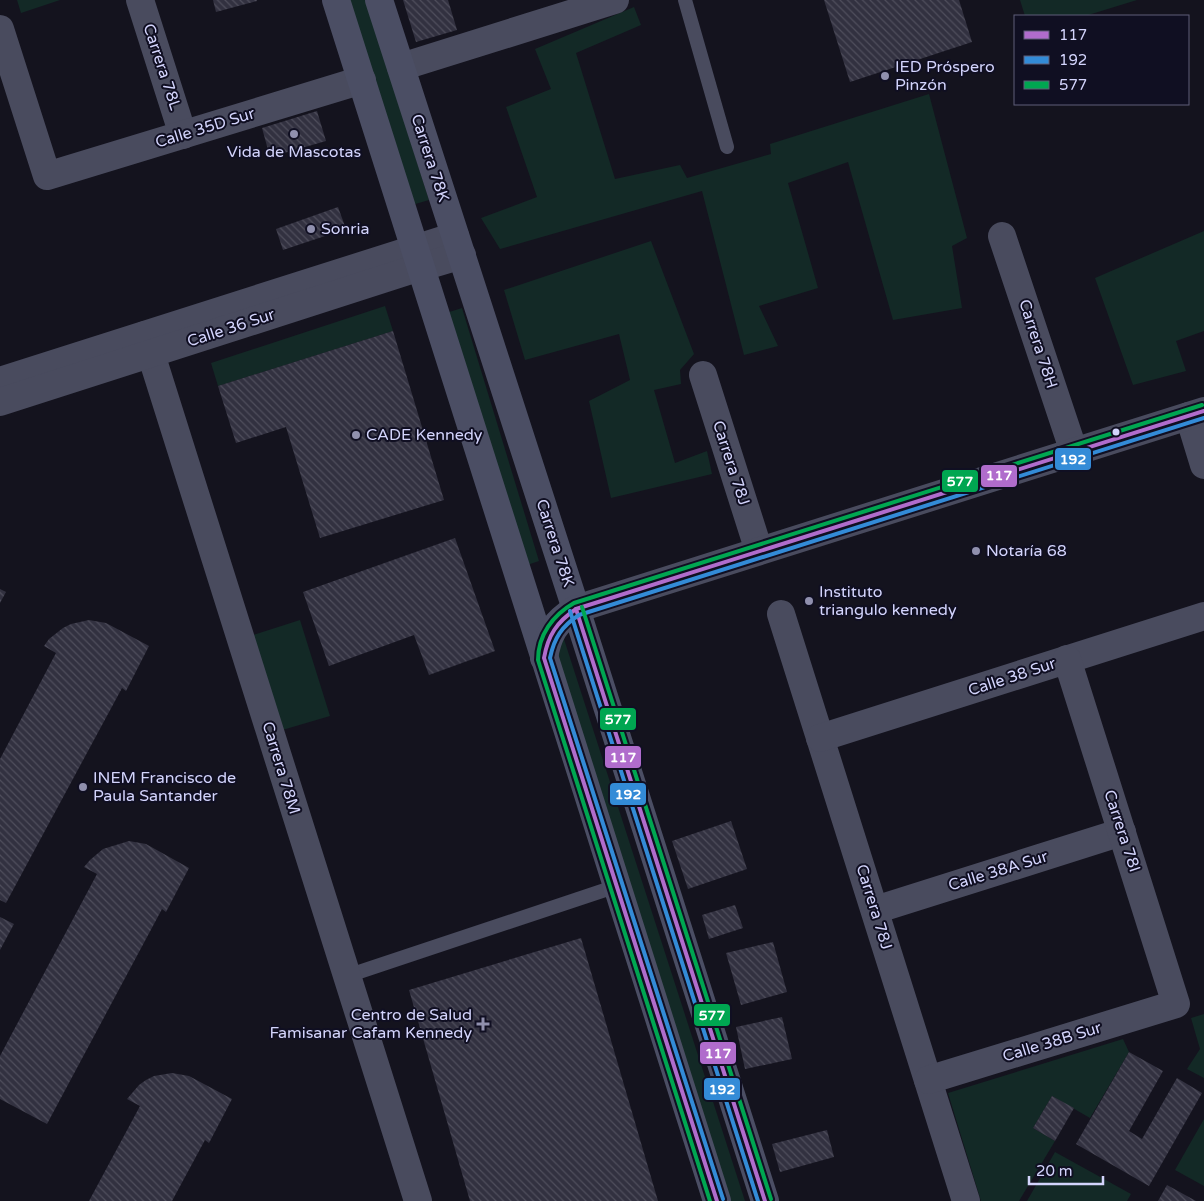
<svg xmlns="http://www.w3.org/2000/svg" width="1204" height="1201" viewBox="0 0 1204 1201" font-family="'Varela Round',sans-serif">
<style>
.grass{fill:#132926}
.building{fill:url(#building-back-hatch)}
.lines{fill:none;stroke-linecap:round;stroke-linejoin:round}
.service{stroke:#494b5e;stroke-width:14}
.minor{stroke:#494b5e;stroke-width:28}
.tertiary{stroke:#494b5e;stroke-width:28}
.secondary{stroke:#4b4e64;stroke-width:28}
.bus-1-casing{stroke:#100f22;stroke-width:8}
.bus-2-casing{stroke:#100f22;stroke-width:8}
.bus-3-casing{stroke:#100f22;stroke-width:8}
.bus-1{stroke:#b06ccc;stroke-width:4}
.bus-2{stroke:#338bd7;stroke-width:4}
.bus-3{stroke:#00a651;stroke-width:4}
.poi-dot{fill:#9090ae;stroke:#100f22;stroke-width:2}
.bus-dot{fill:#d3d4fc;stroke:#100f22;stroke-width:2}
.labels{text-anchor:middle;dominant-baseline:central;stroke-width:4;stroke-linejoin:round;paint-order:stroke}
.street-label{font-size:16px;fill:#d3d4fc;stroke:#100f22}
.poi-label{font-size:16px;fill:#d3d4fc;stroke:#100f22;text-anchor:start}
.line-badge{stroke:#100f22;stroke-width:2}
.badge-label{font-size:14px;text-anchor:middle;font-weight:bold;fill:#fff}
</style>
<defs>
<pattern id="building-back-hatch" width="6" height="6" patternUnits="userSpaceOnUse" patternTransform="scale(1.25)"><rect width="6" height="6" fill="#323140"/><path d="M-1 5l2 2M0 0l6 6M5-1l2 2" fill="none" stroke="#4f4e5c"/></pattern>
</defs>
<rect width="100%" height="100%" fill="#14131e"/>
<g class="grass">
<polygon points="17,0 60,0 21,13"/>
<polygon points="347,0 366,0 429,200 412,205"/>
<polygon points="1020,0 1137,0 1085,16 1025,16"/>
<polygon points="634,7 641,25 576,53 615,179 680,165 687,178 771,154 770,144 929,94 967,238 952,246 962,308 893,320 848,162 788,183 818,288 759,306 778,346 744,355 702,191 500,249 481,218 537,197 506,107 551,89 535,49"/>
<polygon points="1204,231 1204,331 1176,341 1186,371 1133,385 1095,278"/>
<polygon points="651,241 694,354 680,370 681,384 654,390 675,463 707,451 712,474 611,498 589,401 630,380 619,334 525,360 504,290"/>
<polygon points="385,306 393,331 218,386 211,363"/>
<polygon points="462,308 539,561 524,566 446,313"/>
<polygon points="300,620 330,716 279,731 250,636"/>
<polygon points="562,633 745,1201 724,1201 554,661"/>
<polygon points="1204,1014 1204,1078 1187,1069 1200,1049 1191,1018"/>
<polygon points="1123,1039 1129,1052 1090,1118 1052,1096 1033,1128 1055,1141 1019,1201 981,1201 948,1093"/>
<polygon points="1204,1119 1204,1186 1175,1170"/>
<polygon points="1055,1152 1131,1194 1127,1201 1027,1201"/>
</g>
<g class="building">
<polygon points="213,0 257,0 257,1 216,12"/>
<polygon points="403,0 448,0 457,30 416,42"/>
<polygon points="824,0 959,0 972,42 850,82"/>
<polygon points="317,111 326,141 270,157 262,128"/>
<polygon points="338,207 346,229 283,250 276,229"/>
<polygon points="393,331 444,500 320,538 286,427 236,443 218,386"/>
<polygon points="455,538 495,651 429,675 414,635 329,666 303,592"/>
<polygon points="0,589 6,592 0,603"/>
<polygon points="89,620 106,623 149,646 126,691 122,688 6,903 0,900 0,759 56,653 44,646 49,639 63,628 71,624"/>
<polygon points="731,821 747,869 688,889 672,841"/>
<polygon points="129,841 146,844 189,868 166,912 162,909 47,1124 0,1099 0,1056 97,874 84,867 90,860 103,849"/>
<polygon points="735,905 743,928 709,939 702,915"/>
<polygon points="0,917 14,924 0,950"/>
<polygon points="581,938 658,1201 470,1201 409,990"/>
<polygon points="773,942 787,992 741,1005 726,953"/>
<polygon points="782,1017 792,1059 745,1069 736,1027"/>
<polygon points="1129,1052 1163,1071 1129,1131 1142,1139 1177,1078 1202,1093 1149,1186 1076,1144"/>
<polygon points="172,1073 189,1076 232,1099 209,1143 205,1140 172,1201 89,1201 140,1106 127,1099 139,1085 146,1080 154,1076"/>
<polygon points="1052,1096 1074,1108 1055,1141 1033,1128"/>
<polygon points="827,1130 834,1157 780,1172 772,1144"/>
<polygon points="1167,1185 1196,1201 1158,1201"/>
</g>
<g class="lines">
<g class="service">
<polyline points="685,0 727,147"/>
<polyline points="347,976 617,886"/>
</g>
<g class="minor">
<polyline points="140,0 183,135"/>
<polyline points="0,29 47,176 362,80"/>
<polyline points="401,67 615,0"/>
<polyline points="1002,236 1074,452"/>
<polyline points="145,335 418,1201"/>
<polyline points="703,375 759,551"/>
<polyline points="1189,416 1204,465"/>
<polyline points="781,614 966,1201"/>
<polyline points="820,738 1204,616"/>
<polyline points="875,910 1122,832"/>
<polyline points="928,1080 1176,1004 1067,659"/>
</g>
<g class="tertiary">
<polyline points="0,381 455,236"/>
<polyline points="0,402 408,271 462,255"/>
<polyline points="576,609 1204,411"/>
</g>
<g class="secondary">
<path d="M336,0C465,400 590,801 717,1201"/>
<polyline points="379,0 576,609 765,1201"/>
<path d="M544,658C548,633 555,622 576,609"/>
</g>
<g class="bus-1-casing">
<g id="bus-1">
<polyline points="576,609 765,1201"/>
<path d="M717,1201L544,658C548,635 557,622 576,609L1204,411"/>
</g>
</g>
<g class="bus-2-casing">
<g id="bus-2">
<polyline points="570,611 758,1201"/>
<path d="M723,1199L550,658C554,638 562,626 579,615L1204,418"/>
</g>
</g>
<g class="bus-3-casing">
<g id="bus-3">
<polyline points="582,607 771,1199"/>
<path d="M710,1201L538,660C538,635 553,615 574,603L1202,405"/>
</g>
</g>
<use href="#bus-1" class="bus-1"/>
<use href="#bus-2" class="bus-2"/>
<use href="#bus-3" class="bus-3"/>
</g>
<g class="poi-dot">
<circle cx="885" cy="76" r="5"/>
<circle cx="294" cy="134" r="5"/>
<circle cx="311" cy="229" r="5"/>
<circle cx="356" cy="435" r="5"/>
<circle cx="976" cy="551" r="5"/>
<circle cx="809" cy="601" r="5"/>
<circle cx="83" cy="787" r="5"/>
<path d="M480.5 1016.5h5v5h5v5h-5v5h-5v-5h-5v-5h5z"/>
</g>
<circle class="bus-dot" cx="1116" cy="432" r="4.5"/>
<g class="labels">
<g class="street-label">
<text transform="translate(162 67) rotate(72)">Carrera 78L</text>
<text transform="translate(205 128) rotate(-17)">Calle 35D Sur</text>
<text transform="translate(430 158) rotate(72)">Carrera 78K</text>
<text transform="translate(231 328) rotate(-18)">Calle 36 Sur</text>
<text transform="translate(1038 344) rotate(72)">Carrera 78H</text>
<text transform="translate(731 463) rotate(72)">Carrera 78J</text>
<text transform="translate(555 543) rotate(72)">Carrera 78K</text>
<text transform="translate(1012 677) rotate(-18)">Calle 38 Sur</text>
<text transform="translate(281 768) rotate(73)">Carrera 78M</text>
<text transform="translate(1122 831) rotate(72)">Carrera 78I</text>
<text transform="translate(998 871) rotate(-17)">Calle 38A Sur</text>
<text transform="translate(874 907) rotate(73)">Carrera 78J</text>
<text transform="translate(1052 1042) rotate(-17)">Calle 38B Sur</text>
</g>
<g class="poi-label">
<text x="895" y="67">IED Próspero<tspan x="895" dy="18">Pinzón</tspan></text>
<text x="294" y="152" text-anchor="middle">Vida de Mascotas</text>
<text x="321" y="229">Sonria</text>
<text x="366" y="435">CADE Kennedy</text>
<text x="986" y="551">Notaría 68</text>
<text x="819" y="592">Instituto<tspan x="819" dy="18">triangulo kennedy</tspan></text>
<text x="93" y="778">INEM Francisco de<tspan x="93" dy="18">Paula Santander</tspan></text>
<text x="472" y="1015" text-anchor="end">Centro de Salud<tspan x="472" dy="18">Famisanar Cafam Kennedy</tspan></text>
</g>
</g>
<g class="line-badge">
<rect x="1054" y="447" width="38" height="24" rx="5" fill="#338bd7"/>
<rect x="980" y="464" width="38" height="24" rx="5" fill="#b06ccc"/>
<rect x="941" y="469" width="38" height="24" rx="5" fill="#00a651"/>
<rect x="599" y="707" width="38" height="24" rx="5" fill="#00a651"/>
<rect x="604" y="745" width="38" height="24" rx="5" fill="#b06ccc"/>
<rect x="609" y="782" width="38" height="24" rx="5" fill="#338bd7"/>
<rect x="693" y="1003" width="38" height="24" rx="5" fill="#00a651"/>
<rect x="699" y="1041" width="38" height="24" rx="5" fill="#b06ccc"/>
<rect x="703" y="1077" width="38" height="24" rx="5" fill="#338bd7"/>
</g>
<g class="badge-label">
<text x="1073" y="464">192</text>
<text x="999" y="480">117</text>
<text x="960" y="486">577</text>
<text x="618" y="724">577</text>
<text x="623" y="762">117</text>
<text x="628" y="799">192</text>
<text x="712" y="1020">577</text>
<text x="718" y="1058">117</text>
<text x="722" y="1094">192</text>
</g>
<rect x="1014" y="15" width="175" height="90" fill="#100f22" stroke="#5e5e79"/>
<rect x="1024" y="31" width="25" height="8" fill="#b06ccc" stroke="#5e5e79"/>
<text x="1059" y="40" font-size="15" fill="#d3d4fc">117</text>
<rect x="1024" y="56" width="25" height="8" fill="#338bd7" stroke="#5e5e79"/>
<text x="1059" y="65" font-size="15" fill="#d3d4fc">192</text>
<rect x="1024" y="81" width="25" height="8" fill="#00a651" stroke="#5e5e79"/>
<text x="1059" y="90" font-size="15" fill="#d3d4fc">577</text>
<path d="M1029 1176v8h74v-8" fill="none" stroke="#d3d4fc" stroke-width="2.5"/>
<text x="1036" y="1176" font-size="15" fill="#d3d4fc" stroke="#100f22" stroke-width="4" paint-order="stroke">20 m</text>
</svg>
